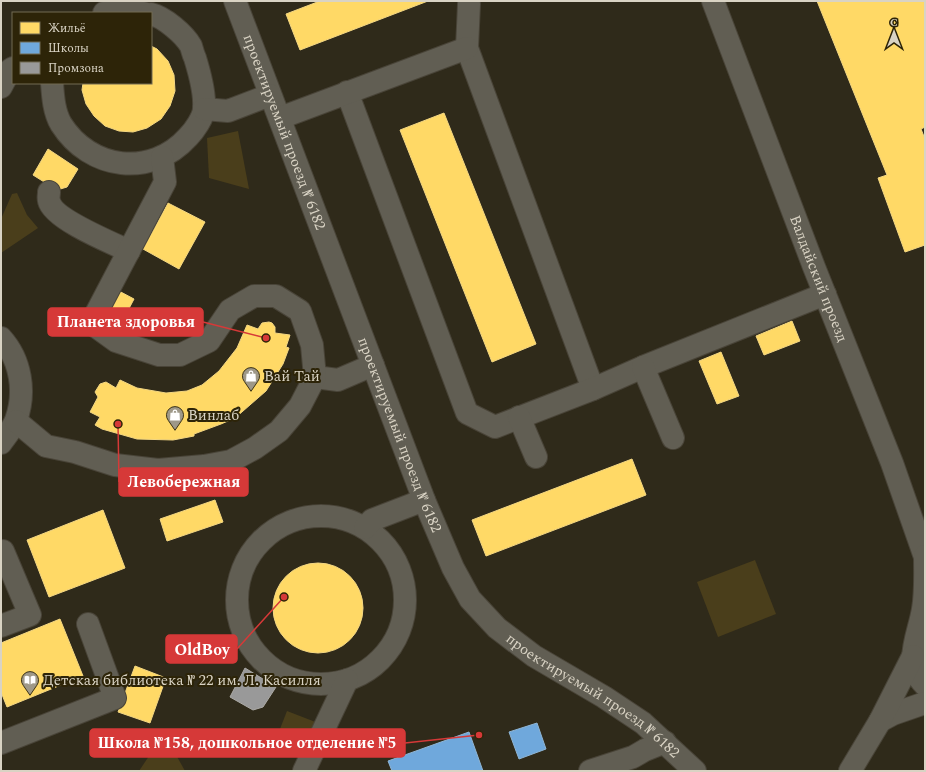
<svg xmlns="http://www.w3.org/2000/svg" width="926" height="772" viewBox="0 0 926 772" font-family="Spectral,serif">
<style>
.green{fill:#4a3e1b}
.homes{fill:#ffd966;stroke:#f4d782}
.schools{fill:#6fa8dc;stroke:#8fb5d5}
.industry{fill:#999;stroke:#acaaa6}
.lines{fill:none;stroke-linecap:round;stroke-linejoin:round}
.minor-casing{stroke:#494438;stroke-width:24}
.minor{stroke:#615e53;stroke-width:22}
.labels{text-anchor:middle;dominant-baseline:central;stroke-width:4;stroke-linejoin:round;paint-order:stroke}
.street-label{font-size:15px;fill:#d9d3c4;stroke:#2d2408}
.poi-label{font-size:15px;fill:#d9d3c4;stroke:#2d2408;text-anchor:start}
.leader{fill:none;stroke:#d63938;stroke-width:1.5}
.callout-dot{fill:#d63938;stroke:#2d2408;stroke-width:1.5}
.callout{fill:#d63938;stroke:#d63938;stroke-width:1.5}
.callout-label{font-size:16px;text-anchor:middle;font-weight:bold;fill:#fff}
</style>
<rect width="100%" height="100%" fill="#2f2a1a"/>
<g class="green">
<polygon points="238,131 249,189 209,178 207,138"/>
<polygon points="17,193 27,215 38,228 1,253 1,219 12,194"/>
<polygon points="755,560 776,614 718,637 697,582"/>
<polygon points="287,711 318,723 308,746 278,734"/>
<polygon points="155,747 175,753 185,771 139,771"/>
</g>
<g class="homes">
<polygon points="320,1 428,1 300,50 286,14"/>
<polygon points="817,1 925,1 925,127 921,129 925,139 925,245 905,252 878,178 887,175"/>
<polygon points="151,46 157,49 168,61 174,75 175,91 170,106 161,119 147,128 133,132 119,131 105,126 94,116 86,104 82,90 83,83 151,83"/>
<polygon points="444,113 536,344 492,362 400,130"/>
<polygon points="48,149 78,169 67,187 57,190 33,175"/>
<polygon points="168,203 205,222 179,269 143,249"/>
<polygon points="117,290 134,299 125,316 109,307"/>
<polygon points="792,321 800,341 764,355 756,336"/>
<polygon points="269,322 272,323 275,327 275,333 290,335 286,347 289,348 283,364 266,391 235,418 221,424 194,434 194,436 173,440 137,439 102,429 95,425 100,417 90,412 98,397 95,392 100,384 106,382 116,388 120,380 137,388 166,393 187,391 202,385 219,371 237,348 247,325 258,329 262,323"/>
<polygon points="721,352 739,396 717,404 699,361"/>
<polygon points="632,459 646,495 486,556 472,520"/>
<polygon points="215,500 223,522 167,541 160,519"/>
<polygon points="103,510 125,568 49,597 27,540"/>
<circle cx="318" cy="608" r="45"/>
<polygon points="60,619 83,676 7,707 1,692 1,643"/>
<polygon points="135,666 166,678 150,723 118,712"/>
</g>
<g class="schools">
<polygon points="537,723 546,749 519,759 509,732"/>
<polygon points="469,732 483,771 392,771 388,761"/>
</g>
<polygon class="industry" points="245,668 276,687 263,707 253,710 230,697"/>
<g class="lines">
<g class="minor-casing">
<g id="minor">
<path id="s1" d="M235,1L424,500L453,568L470,599L497,628L534,656L604,697L643,723L695,771"/>
<path id="s2" d="M713,1L814,267L892,463L925,557"/>
<polyline points="469,4 467,48 593,389"/>
<polyline points="104,13 131,11 144,13"/>
<path d="M52,83C53,97 54,112 61,124C90,170 151,178 188,137C194,131 204,117 204,108C205,94 199,71 195,58C193,54 192,49 191,46C184,34 164,17 151,14"/>
<polyline points="1,87 10,70 13,68"/>
<polyline points="347,92 467,413 495,427 593,389 643,367 825,294"/>
<polyline points="204,109 228,111 270,95"/>
<polyline points="280,118 467,48"/>
<path d="M49,192C49,195 48,198 49,201C53,219 112,243 129,251"/>
<path d="M1,338C21,360 26,392 16,420C13,428 6,436 1,443"/>
<polyline points="643,367 673,438"/>
<polyline points="315,377 338,380 373,365"/>
<polyline points="519,417 536,457"/>
<polyline points="16,421 46,446 75,452 115,465 158,470 204,466 231,461 255,448 279,431 300,406 315,377 312,345 300,311 276,296 254,296 230,310 209,341 180,355 159,355 116,341 91,323 165,182 162,157"/>
<circle cx="321" cy="600" r="84"/>
<polyline points="365,528 372,520 424,500"/>
<path d="M925,556C925,574 926,592 923,609C919,635 902,663 925,685"/>
<polyline points="1,626 30,615 3,551"/>
<polyline points="880,721 893,714 925,703"/>
<polyline points="1,743 115,698 88,624"/>
<polyline points="304,771 347,680"/>
<polyline points="590,771 633,757 645,750 665,742"/>
<polyline points="850,771 880,721 913,656"/>
</g>
</g>
<use href="#minor" class="minor"/>
</g>
<defs>
<g id="shop-pin" transform="scale(0.9)"><path d="M0 17L-7.5 6A9.5 9.5 0 1 1 7.5 6Z" fill="#9e9888" stroke="#2d2408"/><path d="M-5-2.5h2.3a2.7 3.5 0 0 1 5.4 0H5L5.5 6h-11ZM-1.5-2.5h3a1.5 2.3 0 0 0-3 0Z" fill="#fff"/></g>
<g id="library-pin" transform="scale(0.9)"><path d="M0 17L-7.5 6A9.5 9.5 0 1 1 7.5 6Z" fill="#9e9888" stroke="#2d2408"/><path d="M-6-4Q-3-5.5-.7-3.5V5Q-3 3-6 4ZM6-4Q3-5.5 .7-3.5V5Q3 3 6 4Z" fill="#fff"/></g>
</defs>
<g fill-rule="evenodd">
<use href="#shop-pin" x="251" y="376"/>
<use href="#shop-pin" x="175" y="415"/>
<use href="#library-pin" x="30" y="680"/>
</g>
<g class="labels">
<g class="street-label">
<text stroke="none"><textPath href="#s1" startOffset="140">проектируемый проезд № 6182</textPath></text>
<text stroke="none"><textPath href="#s2" startOffset="297">Валдайский проезд</textPath></text>
<text stroke="none"><textPath href="#s1" startOffset="464">проектируемый проезд № 6182</textPath></text>
<text stroke="none"><textPath href="#s1" startOffset="800">проектируемый проезд № 6182</textPath></text>
</g>
<g class="poi-label">
<text x="264" y="376">Вай Тай</text>
<text x="188" y="415">Винлаб</text>
<text x="43" y="680">Детская библиотека № 22 им. Л. Касилля</text>
</g>
</g>
<path class="leader" d="M266 338L203 322M118 424L119 482M284 597L237 649M479 735L405 743"/>
<g class="callout-dot">
<circle cx="266" cy="338" r="4"/>
<circle cx="118" cy="424" r="4"/>
<circle cx="284" cy="597" r="4"/>
<circle cx="479" cy="735" r="4"/>
</g>
<g class="callout">
<rect x="48" y="308" width="155" height="28" rx="4"/>
<rect x="119" y="468" width="129" height="28" rx="4"/>
<rect x="166" y="635" width="71" height="28" rx="4"/>
<rect x="90" y="729" width="315" height="28" rx="4"/>
</g>
<g class="callout-label">
<text x="126" y="327">Планета здоровья</text>
<text x="184" y="487">Левобережная</text>
<text x="202" y="655">OldBoy</text>
<text x="247" y="748">Школа №158, дошкольное отделение №5</text>
</g>
<rect width="926" height="772" fill="none" stroke="#d9d3c4" stroke-width="4"/>
<rect x="12" y="12" width="140" height="72" fill="#2d2408" stroke="#726a53"/>
<rect x="20" y="22" width="20" height="12" fill="#ffd966" stroke="#726a53"/>
<text x="48" y="32" font-size="12" fill="#d9d3c4">Жильё</text>
<rect x="20" y="42" width="20" height="12" fill="#6fa8dc" stroke="#726a53"/>
<text x="48" y="52" font-size="12" fill="#d9d3c4">Школы</text>
<rect x="20" y="62" width="20" height="12" fill="#999999" stroke="#726a53"/>
<text x="48" y="72" font-size="12" fill="#d9d3c4">Промзона</text>
<g transform="translate(894 32)" stroke="#2d2408" stroke-width="3" paint-order="stroke">
<path d="M0-3L7 15L0 10L-7 15Z" fill="#d9d3c4"/>
<text y="-6" font-size="11" font-weight="bold" text-anchor="middle" fill="#d9d3c4">С</text>
</g>
</svg>
